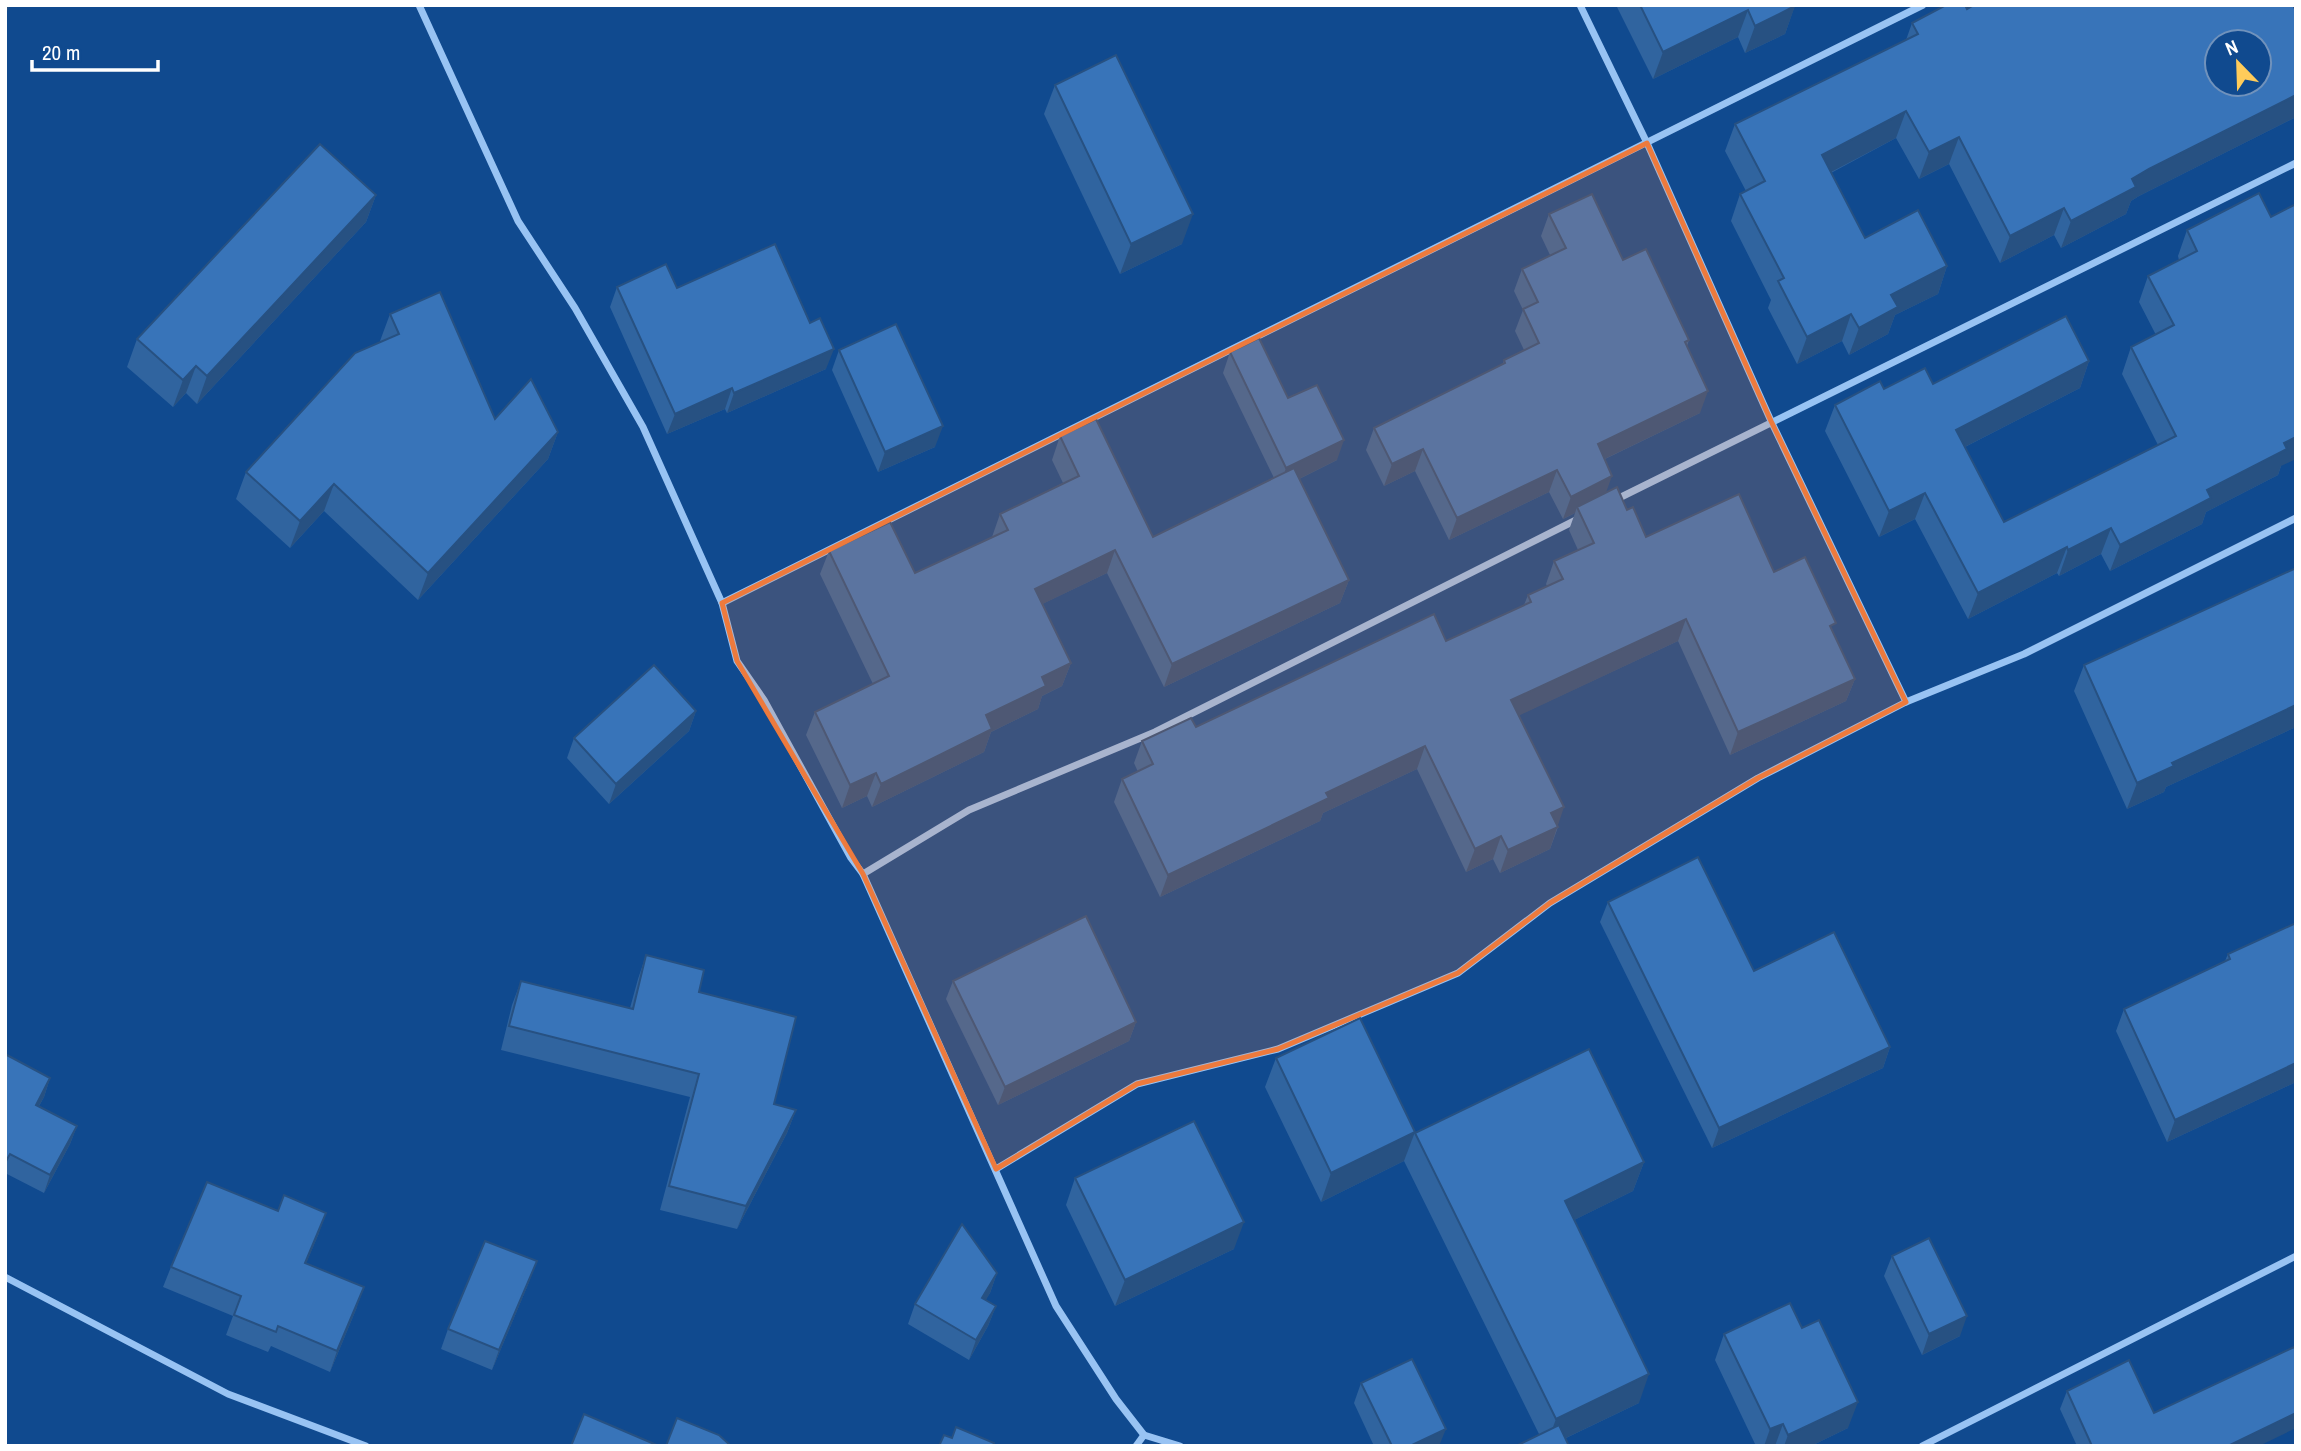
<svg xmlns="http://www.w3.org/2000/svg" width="2301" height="1451" viewBox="0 0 2301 1451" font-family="'Archivo Narrow',sans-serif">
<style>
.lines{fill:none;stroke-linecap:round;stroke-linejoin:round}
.street{stroke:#98c3f3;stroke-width:7}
.wall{fill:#30649f}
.shaded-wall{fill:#275182}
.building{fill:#3874b9;stroke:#275182;stroke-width:2;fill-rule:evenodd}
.marked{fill:#ed7a3d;fill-opacity:0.2;stroke:#ed7a3d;stroke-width:5;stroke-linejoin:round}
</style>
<rect width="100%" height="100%" fill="#104a8f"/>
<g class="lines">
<g class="street">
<polyline points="419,5 518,221 575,308 643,427 722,603 737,661 764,700 851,858 863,874 1056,1306 1116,1399 1144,1435 1180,1446"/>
<polyline points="1580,5 1647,143 1771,421 1906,702"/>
<polyline points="1613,501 2296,163"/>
<polyline points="722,603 1923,5"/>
<polyline points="863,874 969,810 1155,732 1580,518"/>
<polyline points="996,1169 1137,1084 1278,1049 1458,973 1550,903 1758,778 1906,702 2024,654 2296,518"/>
<polyline points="5,1277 228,1394 366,1446"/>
<polyline points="1136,1446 1144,1435"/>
<polyline points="1922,1446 2296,1256"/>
</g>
</g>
<g class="wall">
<polygon points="1616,5 1795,5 1785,34 1745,53 1738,37 1653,79"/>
<polygon points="1967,9 2296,11 2296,117 2139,196 2131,201 2126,214 2061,248 2054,235 2000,263 1949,164 1919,179 1896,138 1831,173 1865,238 1947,266 1938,294 1895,315 1888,334 1849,355 1842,341 1797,364 1768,308 1771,300 1731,221 1740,194 1746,191 1725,151 1735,124 1906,40 1912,23"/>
<polygon points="1055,85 1182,244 1120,274 1044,114"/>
<polygon points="2259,193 2281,466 2278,475 2206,512 2202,524 2110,571 2101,554 2059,576 2057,573 1968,619 1915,519 1879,537 1825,431 1835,405 1884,389 1933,384 2089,361 2080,388 1965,447 2004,522 2158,445 2122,374 2131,347 2156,335 2139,302 2148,276 2179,260 2178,256 2187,230"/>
<polygon points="376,195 366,222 197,404 186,393 173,407 127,367 137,339"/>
<polygon points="1549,214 1623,260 1689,340 1687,346 1700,413 1605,459 1606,493 1627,510 1646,537 1774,572 1833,632 1855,679 1846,701 1730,755 1678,641 1519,715 1558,827 1550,849 1500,873 1493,859 1466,872 1417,769 1323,813 1320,821 1160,897 1114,802 1122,779 1138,772 1134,763 1142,741 1196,727 1446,641 1524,605 1528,595 1547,586 1546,584 1554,561 1578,550 1569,530 1575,513 1563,519 1549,492 1449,540 1415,471 1384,486 1366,450 1374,428 1502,365 1504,360 1524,350 1515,331 1523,310 1514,291 1522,269 1550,255 1541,236"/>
<polygon points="617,287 677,288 826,369 727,413 725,409 667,434 610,307"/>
<polygon points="390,314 495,419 558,432 548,459 418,600 324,511 290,548 236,499 246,472 381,342 380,341"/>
<polygon points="839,350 935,447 878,472 832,370"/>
<polygon points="1230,352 1288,398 1337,460 1299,479 1349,580 1340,603 1164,687 1107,573 1042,604 1071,663 1062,686 1042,696 1038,709 991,732 984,752 872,807 867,796 842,808 806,735 815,712 873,684 820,574 829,551 915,573 992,537 1000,514 1063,483 1052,460 1060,436 1153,537 1274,478 1223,373"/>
<polygon points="2296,568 2296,727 2166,787 2164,792 2127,809 2074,691 2084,665"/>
<polygon points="696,711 689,731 609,804 567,758 574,738"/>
<polygon points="1608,902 1754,971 1890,1047 1883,1068 1712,1148 1600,922"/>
<polygon points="2296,923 2296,1082 2167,1142 2116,1031 2124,1009 2225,961 2228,954"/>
<polygon points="646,955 699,992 774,1104 796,1110 787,1133 737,1229 660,1210 690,1097 501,1050 512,1005 521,981 630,1008 638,979"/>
<polygon points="953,981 1136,1022 1129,1041 998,1105 946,999"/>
<polygon points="5,1054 50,1078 44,1097 39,1106 77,1126 70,1144 44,1193 5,1173"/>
<polygon points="1276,1058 1415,1132 1644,1162 1633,1191 1574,1220 1639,1403 1566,1438 1539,1434 1404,1161 1321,1202 1265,1087"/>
<polygon points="1075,1178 1234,1249 1115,1306 1066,1205"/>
<polygon points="319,1233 306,1263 357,1307 330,1372 271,1346 268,1352 226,1335 233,1316 163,1287 171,1267"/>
<polygon points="1892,1256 1960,1336 1922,1355 1884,1276"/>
<polygon points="997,1273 990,1293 985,1300 996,1306 988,1326 969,1360 908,1324 915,1304"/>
<polygon points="529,1282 492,1370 441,1349 448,1329"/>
<polygon points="1724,1334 1848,1428 1811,1446 1756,1446 1715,1360"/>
<polygon points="1361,1383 1439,1446 1374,1446 1354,1403"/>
<polygon points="2067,1391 2154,1413 2259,1446 2077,1446 2060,1409"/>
</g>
<g class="shaded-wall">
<polygon points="5,5 10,5 5,16"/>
<polygon points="1795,6 1785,34 1745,53 1755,26"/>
<polygon points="1748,10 1738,37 1653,79 1663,52"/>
<polygon points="2296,95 2296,117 2139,196 2131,201 2126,214 2061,248 2071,221 2132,179 2149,169"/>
<polygon points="1906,111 1896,138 1812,182 1822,155"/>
<polygon points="1959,137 1949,164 1919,179 1929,152"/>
<polygon points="376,195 366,222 197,404 207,376"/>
<polygon points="2064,208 2054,235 2000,263 2010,236"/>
<polygon points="1193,214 1182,244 1120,274 1131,244"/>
<polygon points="1947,266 1938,294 1895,315 1888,334 1849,355 1859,328 1891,295"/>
<polygon points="1851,314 1842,341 1797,364 1807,337"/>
<polygon points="834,349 826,369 727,413 734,393"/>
<polygon points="2089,361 2080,388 1947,456 1956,430"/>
<polygon points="196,366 186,393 173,407 183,380"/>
<polygon points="732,388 725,409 667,434 675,414"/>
<polygon points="1708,391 1700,413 1590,466 1598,444"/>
<polygon points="943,426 935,447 878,472 885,452"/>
<polygon points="558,432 548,459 418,600 428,573"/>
<polygon points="2296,437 2296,459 2281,466 2278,475 2206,512 2202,524 2110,571 2120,545 2207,490"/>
<polygon points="1344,440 1337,460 1279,489 1286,468"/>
<polygon points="1423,449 1415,471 1384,486 1392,464"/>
<polygon points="1557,470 1549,492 1449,540 1457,518"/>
<polygon points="1612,476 1604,498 1577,507 1575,513 1563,519 1571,497"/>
<polygon points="334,484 324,511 290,548 300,521"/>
<polygon points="1925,493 1915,519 1879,537 1889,511"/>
<polygon points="2111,528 2101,554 2059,576 2068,550"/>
<polygon points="2067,547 2057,573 1968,619 1978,593"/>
<polygon points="1115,550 1107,573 1026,612 1035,589"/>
<polygon points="1349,580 1340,603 1164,687 1172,664"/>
<polygon points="1686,619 1678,641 1503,723 1511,700"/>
<polygon points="1071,663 1062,686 1042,696 1038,709 991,732 984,752 872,807 881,784 1042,677"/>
<polygon points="1855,679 1846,701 1730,755 1738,732"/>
<polygon points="2296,705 2296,727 2166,787 2164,792 2127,809 2137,783 2172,763"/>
<polygon points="696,711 689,731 609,804 616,784"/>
<polygon points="1425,746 1417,769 1323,813 1320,821 1160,897 1168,875 1326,793"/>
<polygon points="876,773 867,796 842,808 850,785"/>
<polygon points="1564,807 1550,849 1500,873 1508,850 1551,813"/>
<polygon points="1501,836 1493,859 1466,872 1475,849"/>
<polygon points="1136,1022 1129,1041 998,1105 1005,1087"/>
<polygon points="1890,1047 1883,1068 1712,1148 1719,1128"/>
<polygon points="2296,1063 2296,1082 2167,1142 2175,1120"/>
<polygon points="50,1078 44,1097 29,1123 36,1105"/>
<polygon points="796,1110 787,1133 737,1229 746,1206"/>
<polygon points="77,1126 70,1144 44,1193 50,1175"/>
<polygon points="1415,1132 1404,1161 1321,1202 1331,1173"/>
<polygon points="1644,1162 1633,1191 1554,1230 1565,1201"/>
<polygon points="326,1213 319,1233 298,1283 305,1263"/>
<polygon points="1244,1222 1234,1249 1115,1306 1125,1280"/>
<polygon points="537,1261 529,1282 492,1370 499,1350"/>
<polygon points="997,1273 990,1293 975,1319 982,1298"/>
<polygon points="364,1287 357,1307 330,1372 337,1351"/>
<polygon points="996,1306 988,1326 969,1360 976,1340"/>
<polygon points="1967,1316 1960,1336 1922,1355 1929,1334"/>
<polygon points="1649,1374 1639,1403 1549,1446 1546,1446 1556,1419"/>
<polygon points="1858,1402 1848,1428 1811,1446 1784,1446 1788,1435"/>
<polygon points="2296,1413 2296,1428 2259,1446 2228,1446"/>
<polygon points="1783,1424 1775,1446 1764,1446 1770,1429"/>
<polygon points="1446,1429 1439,1446 1410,1446"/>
</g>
<g class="building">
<polygon points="1640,5 1794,5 1795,6 1755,26 1748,10 1663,52"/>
<path d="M1946,5H1965L1967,9L1974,5H2293L2296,11V95L2149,169L2132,179L2136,187L2071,221L2064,208L2010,236L1959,137L1929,152L1906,111L1822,155L1865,238L1918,210L1947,266L1891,295L1898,307L1859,328L1851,314L1807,337L1778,281L1784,278L1740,194L1765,181L1735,124L1918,34L1912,23ZM2217,42H2259V84H2217Z"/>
<polygon points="1116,55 1193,214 1131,244 1055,85"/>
<polygon points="320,144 376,195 207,376 196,366 183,380 137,339"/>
<polygon points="2259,193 2271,217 2296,204 2296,437 2284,443 2287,449 2207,490 2211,498 2120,545 2111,528 2068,550 2067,547 1978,593 1925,493 1889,511 1835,405 1880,381 1884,389 1925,368 1933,384 2066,316 2089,361 1956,430 2004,522 2176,436 2131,347 2174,325 2148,276 2197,251 2187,230"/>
<polygon points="1592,194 1623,260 1646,249 1689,340 1685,342 1708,391 1598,444 1612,476 1571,497 1557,470 1457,518 1423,449 1392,464 1374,428 1505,363 1504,360 1539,343 1523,309 1538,302 1522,269 1566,248 1549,214"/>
<polygon points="775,244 810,323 820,318 834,349 734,393 732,388 675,414 617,287 666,264 677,288"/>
<polygon points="440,292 495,419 531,379 558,432 428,573 334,484 300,521 246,472 355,353 399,334 390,314"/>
<polygon points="896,324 943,426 885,452 839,350"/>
<polygon points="1259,338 1288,398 1317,385 1344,440 1286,468 1230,352"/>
<polygon points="1096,419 1153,537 1294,468 1349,580 1172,664 1115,550 1035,589 1071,663 1042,677 1046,686 986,715 992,729 881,784 876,773 850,785 815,712 889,676 829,551 890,522 915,573 1008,530 1000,514 1079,476 1060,436"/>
<polygon points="1617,487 1627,510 1633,507 1646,537 1739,494 1774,572 1805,557 1836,623 1830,626 1855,679 1738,732 1686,619 1511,700 1564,807 1551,813 1558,827 1508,850 1501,836 1475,849 1425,746 1326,793 1329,798 1168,875 1122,779 1153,764 1142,741 1191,718 1196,727 1434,614 1446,641 1531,602 1528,595 1563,579 1554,561 1594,543 1577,507"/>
<polygon points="2296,568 2296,705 2172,763 2174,766 2137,783 2084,665"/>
<polygon points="654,665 696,711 616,784 574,738"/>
<polygon points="1698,857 1754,971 1834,932 1890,1047 1719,1128 1608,902"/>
<polygon points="1086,916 1136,1022 1005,1087 953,981"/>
<polygon points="2296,923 2296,1063 2175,1120 2124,1009 2230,959 2228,954"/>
<polygon points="646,955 704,970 699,992 796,1017 774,1104 796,1110 746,1206 669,1186 699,1074 509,1026 521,981 633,1009"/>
<polygon points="1360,1018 1415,1132 1331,1173 1276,1058"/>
<polygon points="1589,1049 1644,1162 1565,1201 1649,1374 1556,1419 1415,1133"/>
<polygon points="5,1054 50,1078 36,1105 77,1126 50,1175 10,1154 5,1163"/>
<polygon points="1194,1121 1244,1222 1125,1280 1075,1178"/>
<polygon points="207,1182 278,1211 284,1195 326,1213 305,1263 364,1287 337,1351 278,1326 276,1332 234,1315 241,1296 171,1267"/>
<polygon points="962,1224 997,1273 982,1298 996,1306 976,1340 915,1304"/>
<polygon points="1929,1238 1967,1316 1929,1334 1892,1256"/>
<polygon points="485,1241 537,1261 499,1350 448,1329"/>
<polygon points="1790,1303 1802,1328 1819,1320 1858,1402 1788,1435 1783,1424 1770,1429 1724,1334"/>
<polygon points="2294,1347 2296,1351 2296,1413 2228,1446 2092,1446 2067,1391 2129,1360 2154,1413"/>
<polygon points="1412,1359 1446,1429 1410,1446 1392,1446 1361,1383"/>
<polygon points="584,1414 659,1446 571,1446"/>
<polygon points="677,1418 719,1435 731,1446 666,1446"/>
<polygon points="1559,1425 1569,1446 1516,1446"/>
<polygon points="956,1427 994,1443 993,1446 939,1446 944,1435 952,1438"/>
</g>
<path class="marked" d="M1647,143L1771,421L1906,702L1758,778L1550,903L1458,973L1278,1049L1137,1084L996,1169L863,874L737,661L722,603Z"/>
<rect width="2301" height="1451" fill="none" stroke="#ffffff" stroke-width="14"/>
<g transform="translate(2238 63) rotate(337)"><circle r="33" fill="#104a8f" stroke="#7092bc" stroke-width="2"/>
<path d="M0-5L12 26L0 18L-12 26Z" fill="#ffcc5a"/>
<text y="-10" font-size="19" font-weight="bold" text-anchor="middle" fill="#ffffff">N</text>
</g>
<path d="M32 60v10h126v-10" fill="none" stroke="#ffffff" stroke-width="3.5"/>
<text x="42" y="60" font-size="21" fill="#ffffff" stroke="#104a8f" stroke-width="5" paint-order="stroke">20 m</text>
</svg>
